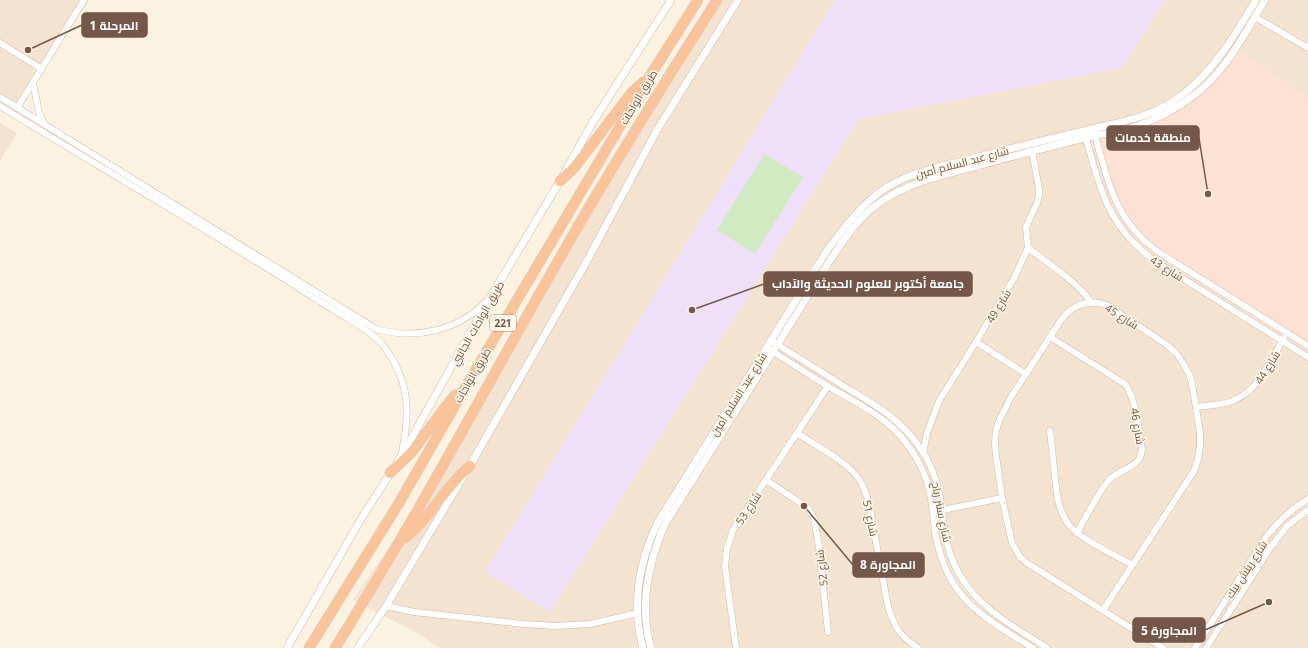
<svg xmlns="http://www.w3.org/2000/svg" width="1308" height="648" viewBox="0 0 1308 648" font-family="'Open Sans',Cairo,sans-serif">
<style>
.residential{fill:#f4e3d0}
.commercial{fill:#fde1d5}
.education{fill:#efdff8}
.pitch{fill:#d2eac1}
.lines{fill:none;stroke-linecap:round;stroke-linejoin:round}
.minor-casing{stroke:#d0bbac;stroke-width:7}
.tertiary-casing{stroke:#d0bbac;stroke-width:8}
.trunk-casing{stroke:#dbd3cf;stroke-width:11}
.minor{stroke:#fff;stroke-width:6}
.tertiary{stroke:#fff;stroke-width:7}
.trunk{stroke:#fac399;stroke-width:10}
.labels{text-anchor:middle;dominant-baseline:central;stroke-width:3;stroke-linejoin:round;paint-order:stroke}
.shield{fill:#fff6e8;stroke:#9e8778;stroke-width:1}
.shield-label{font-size:10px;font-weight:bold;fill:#745748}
.street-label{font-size:11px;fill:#745748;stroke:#fff6e8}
.leader{fill:none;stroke:#745748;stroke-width:1.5}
.callout-dot{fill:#745748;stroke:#fff6e8;stroke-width:1.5}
.callout{fill:#745748;stroke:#745748;stroke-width:1.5}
.callout-label{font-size:12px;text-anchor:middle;font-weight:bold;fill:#fff}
</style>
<rect width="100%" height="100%" fill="#fcf2e2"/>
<g class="residential">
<polygon points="0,0 89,0 17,111 0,101"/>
<polygon points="710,0 1308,0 1308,648 441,648 417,633 353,600 408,519 505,350 540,282 588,197 619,149"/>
<polygon points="0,123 17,133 0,161"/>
</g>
<polygon class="commercial" points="1232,45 1308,98 1308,351 1150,252 1135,238 1122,222 1112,204 1089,134 1139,121 1162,113 1184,98 1201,84 1211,73"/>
<polygon class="education" points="835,0 1165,0 1122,68 859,119 550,612 485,572"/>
<polygon class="pitch" points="764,154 803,177 755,254 717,230"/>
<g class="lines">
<g class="minor-casing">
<g id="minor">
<polyline points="1255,17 1308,48"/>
<polyline points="0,43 42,69"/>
<polyline points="33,83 39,112 44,124"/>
<path d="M0,97L376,329C415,340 457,331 486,302"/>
<path d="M0,106C97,165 195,223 291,283C308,294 325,305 342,315C358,325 374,333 385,348C410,382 410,413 402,452"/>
<polyline points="17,108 84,0"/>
<path d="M1094,133C1109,183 1115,224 1163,255L1308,346"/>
<path d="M1085,134C1100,188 1107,227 1155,261L1308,357"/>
<path d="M1028,248C1048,263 1077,282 1091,302"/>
<path d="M1050,337L1125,384C1137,401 1138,428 1142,449C1141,468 1123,467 1110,479C1098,492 1086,517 1077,533"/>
<path d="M773,342C799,358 825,374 850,390C875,405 901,420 918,445C929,460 937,478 940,497C943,511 943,525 946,539C958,597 1002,619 1047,648"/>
<polyline points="976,342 1026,374"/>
<path d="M770,350C790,362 809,375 829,387C857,403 887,417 907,444C919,460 928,479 931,499C933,510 934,521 935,532C947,599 980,615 1033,648"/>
<path d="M1196,407C1206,406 1216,405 1226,403C1258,395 1269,363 1284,338"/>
<path d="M1050,431L1057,496C1059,506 1062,516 1069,525C1080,539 1115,555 1132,565"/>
<path d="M797,433C816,446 845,460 859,479C864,487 867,496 869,504L888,607C895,628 900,636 918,648"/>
<polyline points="923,453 927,433 939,401 976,342 1013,280 1028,248 1026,227 1037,203 1039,196 1039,189 1032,151"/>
<polyline points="766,480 808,508 814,518 819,547 828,632"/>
<polyline points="933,512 1002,498"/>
<polyline points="386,606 414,612 523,624 555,626 590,624 638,613"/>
<path d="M1103,610L1194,471L1198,459L1200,446V433L1193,389L1190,376L1184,365L1177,354L1167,345L1107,305C1088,299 1073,304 1061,320L1011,397L1000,419L996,430L995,443L996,455L1002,498L1012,543L1020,557L1027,563L1163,648"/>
<polyline points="736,648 725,566 727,548 733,530 828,386"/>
<path d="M1195,648L1266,537C1278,522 1291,509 1308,499"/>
<polyline points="1206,648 1271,547 1287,526 1308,510"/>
</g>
</g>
<g class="tertiary-casing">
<g id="tertiary">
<polyline points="287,648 361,519 402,455 491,296 560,181 594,120 671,0"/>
<polyline points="358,648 386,606 475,457 588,259 657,130 738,0"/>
<path d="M643,648C631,604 639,562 658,522L828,249C845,226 864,201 889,186C916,170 948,165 978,157C1013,148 1048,139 1084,131C1114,123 1146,119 1172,102C1211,77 1233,38 1256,0"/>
<path d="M651,648C639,606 648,563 665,524L829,262C842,242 856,221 875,206C905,183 942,175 978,166C1013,156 1048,147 1084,138C1100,134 1118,132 1134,127C1155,120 1175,110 1193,96C1226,72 1244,34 1265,0"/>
</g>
</g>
<g class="trunk-casing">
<g id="trunk">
<polyline points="560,181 574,168 632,92 643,82"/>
<polyline points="390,473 412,452 443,410 455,395"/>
<path d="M405,538C431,518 443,488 470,466"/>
<polyline points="309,648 399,503 466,386 648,79 698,0"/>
<path d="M335,648C418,516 491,377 569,242C616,160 666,80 717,0"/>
</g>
</g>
<use href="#minor" class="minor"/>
<use href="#tertiary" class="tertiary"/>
<use href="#trunk" class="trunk"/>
</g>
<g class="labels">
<rect class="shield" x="490" y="315" width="26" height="16" rx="3"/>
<g class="shield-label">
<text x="503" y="323">221</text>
</g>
<g class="street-label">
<text transform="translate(638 97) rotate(-59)">طريق الواحات</text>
<text transform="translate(962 162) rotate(-15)">شارع عبد السلام أمين</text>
<text transform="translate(1167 268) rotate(32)">شارع 43</text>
<text transform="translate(998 306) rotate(-59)">شارع 49</text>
<text transform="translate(1122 316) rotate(32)">شارع 45</text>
<text transform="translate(477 323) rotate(-60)">طريق الواحات الجانبي</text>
<text transform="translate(1267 367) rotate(-58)">شارع 44</text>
<text transform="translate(472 375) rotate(-60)">طريق الواحات</text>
<text transform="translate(738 394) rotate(-58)">شارع عبد السلام أمين</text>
<text transform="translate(1138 426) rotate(80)">شارع 46</text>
<text transform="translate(748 508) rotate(-57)">شارع 53</text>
<text transform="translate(942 512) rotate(79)">شارع سنتر رباح</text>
<text transform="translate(871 518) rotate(78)">شارع 51</text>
<text transform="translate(821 568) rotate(-97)">شارع 52</text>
<text transform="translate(1246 569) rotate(-57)">شارع ريتش بيك</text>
</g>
</g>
<path class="leader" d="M28 50L82 25M1208 194L1199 138M692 310L764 284M804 506L853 565M1269 602L1205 630"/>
<g class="callout-dot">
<circle cx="28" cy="50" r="4"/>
<circle cx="1208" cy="194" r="4"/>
<circle cx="692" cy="310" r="4"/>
<circle cx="804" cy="506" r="4"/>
<circle cx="1269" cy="602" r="4"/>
</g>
<g class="callout">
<rect x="82" y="13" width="65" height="24" rx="4"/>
<rect x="1107" y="126" width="92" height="24" rx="4"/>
<rect x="764" y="272" width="208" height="24" rx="4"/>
<rect x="853" y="553" width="71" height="24" rx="4"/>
<rect x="1133" y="618" width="72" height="24" rx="4"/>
</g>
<g class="callout-label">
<text x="114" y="30">المرحلة 1</text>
<text x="1153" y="142">منطقة خدمات</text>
<text x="868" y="288">جامعة أكتوبر للعلوم الحديثة والآداب</text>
<text x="888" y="569">المجاورة 8</text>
<text x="1169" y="635">المجاورة 5</text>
</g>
</svg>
